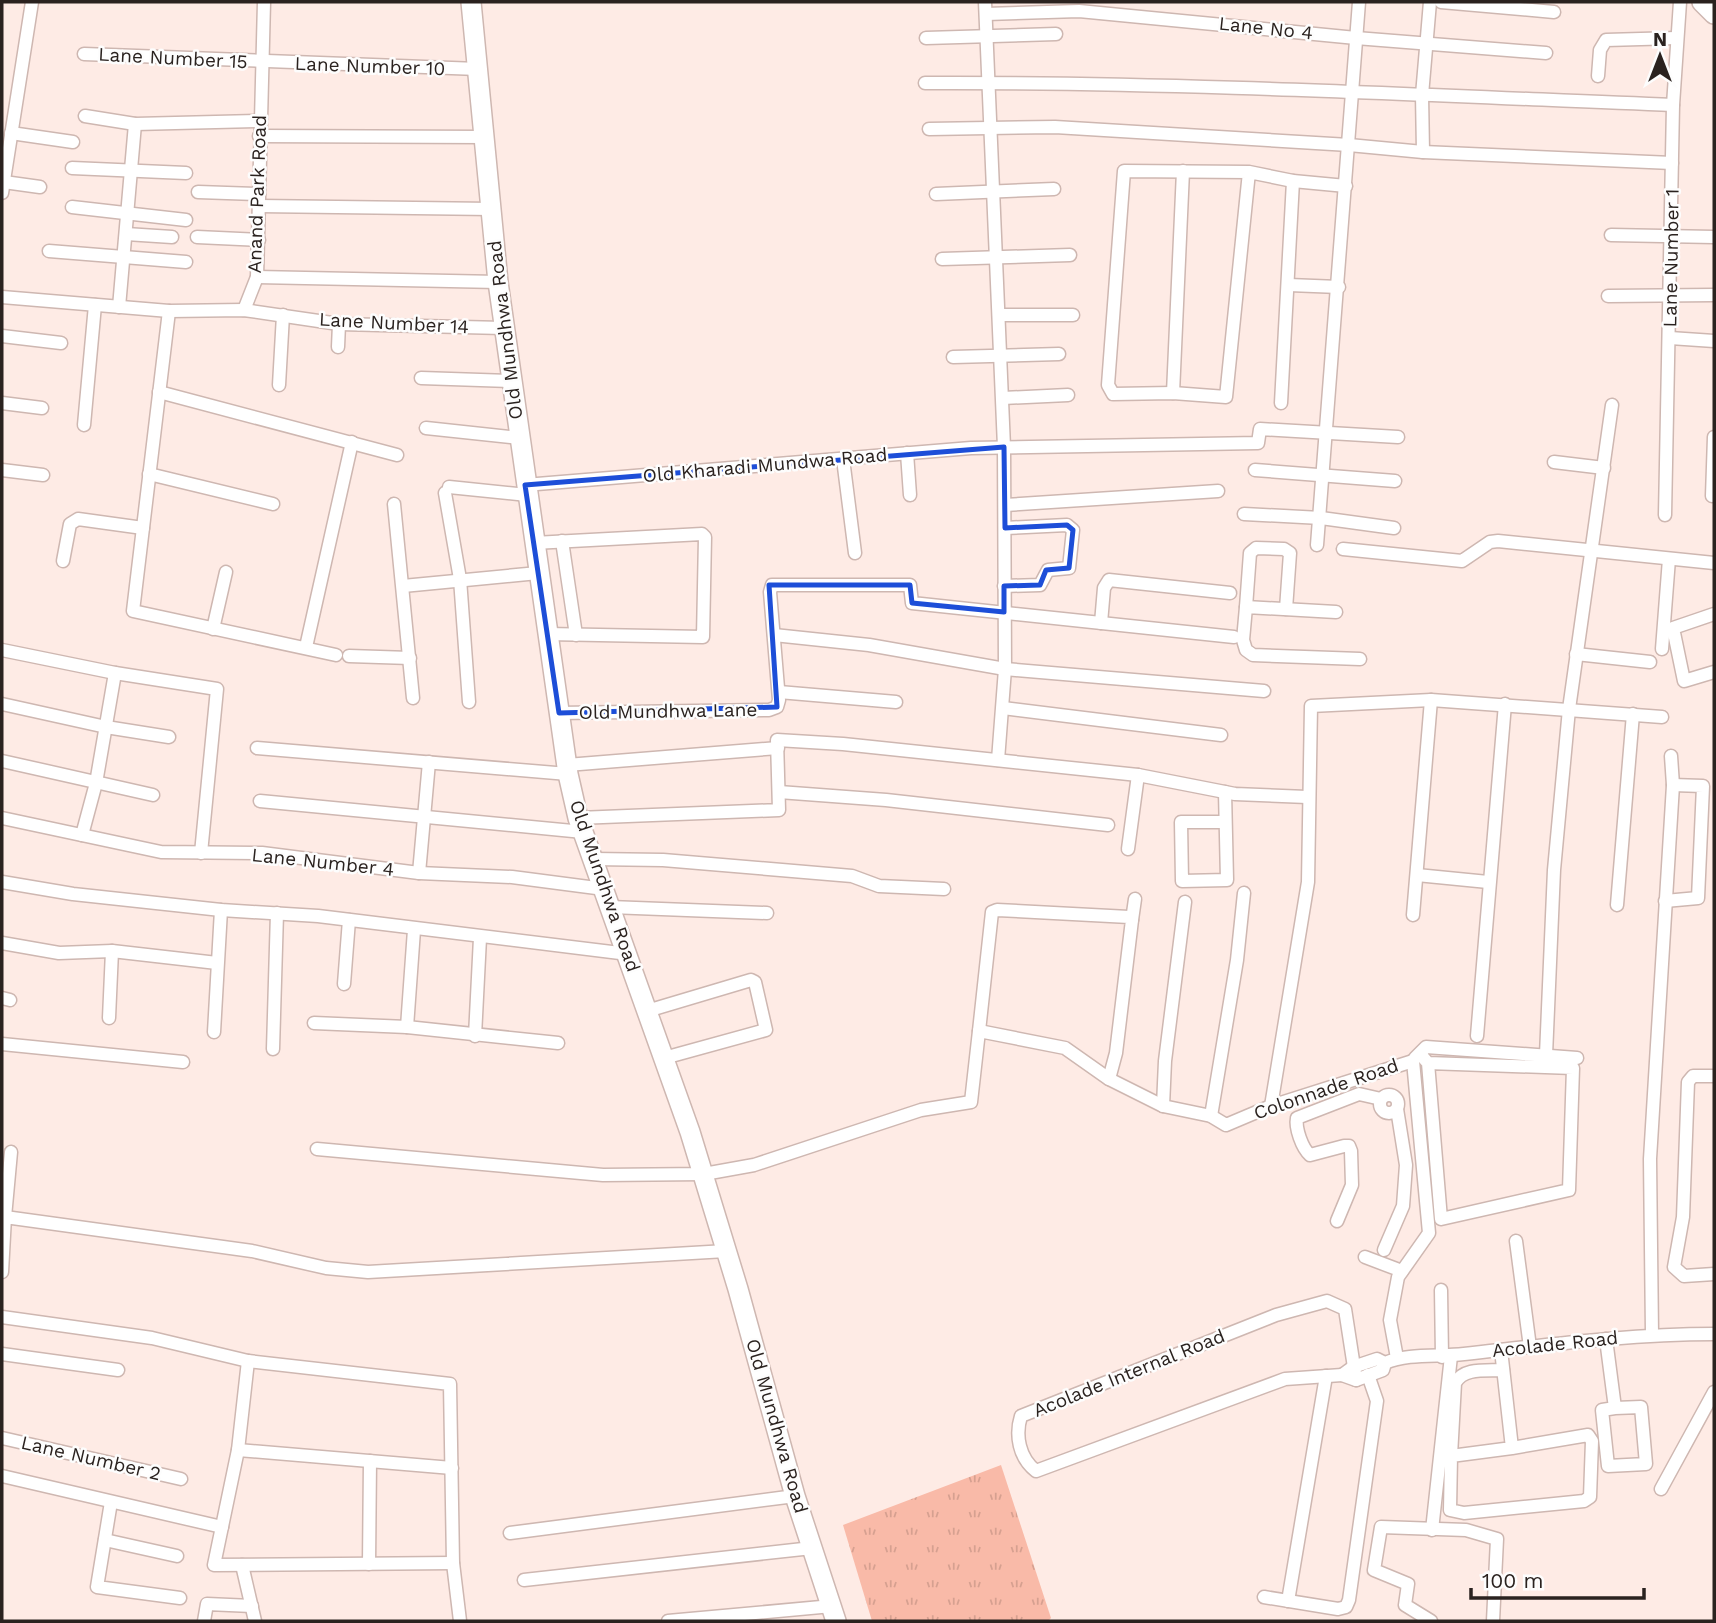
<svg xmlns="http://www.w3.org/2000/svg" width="1716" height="1623" viewBox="0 0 1716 1623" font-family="'Work Sans',sans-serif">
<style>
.grass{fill:url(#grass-tufts)}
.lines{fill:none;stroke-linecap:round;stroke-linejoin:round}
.street-casing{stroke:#ceb7b1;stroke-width:15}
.secondary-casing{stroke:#ceb7b1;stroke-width:22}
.street{stroke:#fff;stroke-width:12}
.secondary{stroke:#fff;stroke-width:19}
.marked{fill:none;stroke:#1d4ed8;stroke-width:5;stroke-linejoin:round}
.labels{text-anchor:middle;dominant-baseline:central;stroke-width:5;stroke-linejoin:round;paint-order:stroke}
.street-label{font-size:19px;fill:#2a221f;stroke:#fdfdfd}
</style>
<defs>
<pattern id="grass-tufts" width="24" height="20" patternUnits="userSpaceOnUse" patternTransform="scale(1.75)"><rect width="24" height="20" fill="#f9baa8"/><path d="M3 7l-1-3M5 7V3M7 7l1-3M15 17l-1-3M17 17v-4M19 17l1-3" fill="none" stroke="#d6a090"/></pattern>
</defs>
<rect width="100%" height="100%" fill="#feebe5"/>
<polygon class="grass" points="1001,1465 1051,1618 1048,1621 872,1621 843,1525"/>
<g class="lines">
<g class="street-casing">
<g id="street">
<polyline points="985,2 1004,447 1005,669 998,760"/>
<polyline points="1441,2 1554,12"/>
<polyline points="986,14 1079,11 1356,38 1546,53"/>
<polyline points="926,38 1056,34"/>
<polyline points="84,54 478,69"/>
<polyline points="1598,76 1600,50 1606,40 1676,38"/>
<path d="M925,83C1174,82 1424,95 1673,105"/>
<polyline points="85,116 135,124 259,121"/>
<polyline points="929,129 1055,127 1349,145 1423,152 1672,163"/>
<polyline points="11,133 73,142"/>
<polyline points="259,136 484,137"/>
<polyline points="1423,152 1422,95 1430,2"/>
<polyline points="72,168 186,173"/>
<polyline points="1249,172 1226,397 1173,393 1113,394 1108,385 1124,171 1249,172 1293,181 1346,186"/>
<polyline points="4,182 40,187"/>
<polyline points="198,192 259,194"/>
<polyline points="2,193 32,2"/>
<polyline points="936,194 1054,189"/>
<polyline points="259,206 492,209"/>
<polyline points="72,207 186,220"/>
<polyline points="126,234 172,237"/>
<polyline points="1611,235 1714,237"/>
<polyline points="197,237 259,240"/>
<polyline points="49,251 186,262"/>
<polyline points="942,259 1070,255"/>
<polyline points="257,277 498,282"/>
<polyline points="1289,285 1339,287"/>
<polyline points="1608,296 1714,295"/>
<polyline points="2,297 169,311 244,310 339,324 503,328"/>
<polyline points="119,307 135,124"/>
<polyline points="244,310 257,277 264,2"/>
<polyline points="169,311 133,611 336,655"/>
<polyline points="1000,315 1073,315"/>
<polyline points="2,336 61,343"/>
<polyline points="1670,338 1714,341"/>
<polyline points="338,347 339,324"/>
<polyline points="953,357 1059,354"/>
<polyline points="421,378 510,381"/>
<polyline points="279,385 283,315"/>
<polyline points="159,392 397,455"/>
<polyline points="1173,393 1183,171"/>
<polyline points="1003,398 1068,395"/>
<polyline points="2,403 42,408"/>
<polyline points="1281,403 1293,181"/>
<polyline points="84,425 95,305"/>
<polyline points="426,428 519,438"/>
<polyline points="907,453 910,495"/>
<polyline points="843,459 855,553"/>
<polyline points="1554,462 1604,468"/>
<polyline points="2,470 43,475"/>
<polyline points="1255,470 1395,481"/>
<polyline points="149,474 273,504"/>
<polyline points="525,485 971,448 1258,443 1260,429 1398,437"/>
<polyline points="449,487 527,495"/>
<polyline points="445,493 460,579 469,702"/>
<polyline points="1712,496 1714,437"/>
<polyline points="394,504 413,698"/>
<polyline points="1005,505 1218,491"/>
<polyline points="1244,514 1321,518 1394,528"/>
<polyline points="1665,515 1673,105 1680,2"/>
<polyline points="562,541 576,635"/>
<polyline points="534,543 702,534 705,537 703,637 547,634"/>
<polyline points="1317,545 1359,2"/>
<polyline points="1343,549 1462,561 1490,542 1498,541 1714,563"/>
<polyline points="63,561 70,524 78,519 143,528"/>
<polyline points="403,586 538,573"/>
<polyline points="1004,586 1040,585 1048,570 1069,568 1073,530 1067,525 1005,528"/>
<polyline points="1246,607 1250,553 1256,548 1284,549 1290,553 1286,609"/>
<polyline points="1336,612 1246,607 1243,640 1246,650 1253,655 1360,659"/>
<polyline points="1714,614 1673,628 1684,681 1714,672"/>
<polyline points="1101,623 1104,588 1109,580 1230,593"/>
<polyline points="213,629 226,572"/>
<polyline points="774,635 869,645 1005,669 1264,691"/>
<polyline points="306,647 352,442"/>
<polyline points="1662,649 1669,559"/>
<polyline points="2,650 115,673 217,689 201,853"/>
<polyline points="1576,654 1650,662"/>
<polyline points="349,656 410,658"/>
<polyline points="779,692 896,702"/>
<polyline points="2,704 106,727 169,737"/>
<polyline points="1003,708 1221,735"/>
<polyline points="559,713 769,710 777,707 779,700 770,592 772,585 910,585 912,603 1234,637"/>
<polyline points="257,748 568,774"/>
<polyline points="2,761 153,795"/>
<polyline points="567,765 778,748"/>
<polyline points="779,792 886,800 1108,825"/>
<polyline points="1225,792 1227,880 1182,881 1181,822 1225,822"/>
<polyline points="260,801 583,832"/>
<polyline points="2,818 161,852 262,853 419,873 512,877 604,889"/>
<polyline points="578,818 779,810 777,740 843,744 1138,775 1235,794 1307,797"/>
<polyline points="82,835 96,783 115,673"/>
<polyline points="1128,849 1138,775"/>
<polyline points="593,859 663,860 852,876 879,886 944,889"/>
<polyline points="419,873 429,762"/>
<polyline points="1417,875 1488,882"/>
<polyline points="2,882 73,894 221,910 318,916 628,954"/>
<polyline points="1665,901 1698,898 1703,786 1673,785"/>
<polyline points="1617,905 1633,714"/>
<polyline points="610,907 767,913"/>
<polyline points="1413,915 1431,700"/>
<polyline points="1132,920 1135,899"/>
<polyline points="2,943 59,953 112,951 217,963"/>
<polyline points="344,984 349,920"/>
<polyline points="2,998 10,1000"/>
<polyline points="647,1011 751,980 755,982 766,1030 664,1058"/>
<polyline points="109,1018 112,951"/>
<polyline points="314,1023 407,1027 558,1043"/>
<polyline points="407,1027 414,930"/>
<polyline points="979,1031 992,912 997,910 1129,917 1132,920 1116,1053 1109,1079"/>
<polyline points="214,1032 221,910"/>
<polyline points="475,1036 480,938"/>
<polyline points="1477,1036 1505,704"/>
<polyline points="2,1044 183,1062"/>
<polyline points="273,1049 277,913"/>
<polyline points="1420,1054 1428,1063 1441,1219 1569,1190 1573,1068 1428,1063"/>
<polyline points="1546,1055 1554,870 1569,709 1612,405"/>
<polyline points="1415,1058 1426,1047 1577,1058"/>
<polyline points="1714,1076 1693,1076 1688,1082 1683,1217 1674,1267 1684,1276 1714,1274"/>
<circle cx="1389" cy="1104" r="9"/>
<polyline points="1163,1106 1165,1061 1185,902"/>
<polyline points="1271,1106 1308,882 1311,706 1431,700 1662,717"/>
<polyline points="1211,1116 1237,960 1244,893"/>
<polyline points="317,1149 603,1175 704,1174 754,1165 921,1110 971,1102 979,1031 1065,1048 1109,1079 1163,1106 1211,1116 1226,1125 1271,1106 1413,1061"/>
<polyline points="5,1217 11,1152"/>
<path d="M1337,1221L1352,1185L1351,1151L1349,1146H1344L1310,1155C1302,1148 1295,1128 1297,1118L1359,1094L1381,1099"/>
<polyline points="1516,1241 1530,1347"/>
<polyline points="1384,1250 1403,1206 1406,1165 1397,1109"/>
<polyline points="1365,1257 1402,1271"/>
<polyline points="2,1272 5,1217 252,1251 326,1268 368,1272 726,1251"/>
<polyline points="1441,1290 1442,1357"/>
<polyline points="2,1317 152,1338 248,1361 450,1384 453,1563 460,1621"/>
<polyline points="1652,1334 1650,1159 1673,785 1671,756"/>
<polyline points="1606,1339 1615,1408 1602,1410 1608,1466 1646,1464 1641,1407 1615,1408"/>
<polyline points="1501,1350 1512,1448 1451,1456 1450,1510 1464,1513 1584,1501 1590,1497 1592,1441 1588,1435 1512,1448"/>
<polyline points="2,1354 118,1370"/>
<polyline points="1397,1358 1390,1320 1398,1277 1429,1233 1413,1061"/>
<polyline points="248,1361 238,1450 214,1565 453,1563"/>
<path d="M1385,1363L1377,1359L1353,1367L1342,1375L1356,1380L1383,1370L1385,1363C1408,1353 1438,1357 1464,1354C1547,1345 1630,1334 1714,1334"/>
<path d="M1342,1375L1285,1379L1036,1471C1019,1458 1015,1435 1021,1416L1276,1315L1327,1301L1345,1309L1356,1380"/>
<polyline points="2,1438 181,1479"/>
<polyline points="238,1450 452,1468"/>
<path d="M1451,1456L1455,1383C1464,1367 1486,1371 1503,1370"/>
<polyline points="2,1476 222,1527"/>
<polyline points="1661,1489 1714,1392"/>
<polyline points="111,1502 97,1587 180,1598"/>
<polyline points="1432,1530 1451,1356"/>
<polyline points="510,1533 795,1496"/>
<polyline points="105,1540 177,1556"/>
<polyline points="369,1564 370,1461"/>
<polyline points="242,1565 255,1621"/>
<polyline points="524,1580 812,1548"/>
<polyline points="1264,1597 1338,1609 1346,1607 1349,1600 1377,1401 1368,1375"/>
<polyline points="1288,1601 1326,1376"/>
<polyline points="204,1621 207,1604 252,1606"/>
<polyline points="668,1621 832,1606"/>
<polyline points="1431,1621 1405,1605 1408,1584 1374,1570 1381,1527 1466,1530 1497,1539 1493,1621"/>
</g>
</g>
<g class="secondary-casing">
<g id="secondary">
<polyline points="471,2 498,282 568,774 578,818 690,1132 738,1289 795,1496 836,1621"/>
<polyline points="1702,2 1714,14"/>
</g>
</g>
<use href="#street" class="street"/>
<use href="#secondary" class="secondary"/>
</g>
<path class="marked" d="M1004,447L1005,528L1067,525L1073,530L1069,568L1046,570L1040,585L1004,586V612L912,603L910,585H769L777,707L559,713L525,485Z"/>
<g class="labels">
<g class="street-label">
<text transform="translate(1266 28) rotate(6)">Lane No 4</text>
<text transform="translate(173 58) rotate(3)">Lane Number 15</text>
<text transform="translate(370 66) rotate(2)">Lane Number 10</text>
<text transform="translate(257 194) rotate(-88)">Anand Park Road</text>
<text transform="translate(1671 258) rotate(-89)">Lane Number 1</text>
<text transform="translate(394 323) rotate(3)">Lane Number 14</text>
<text transform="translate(505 330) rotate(-97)">Old Mundhwa Road</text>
<text transform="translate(765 465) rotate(-5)">Old Kharadi Mundwa Road</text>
<text transform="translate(668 711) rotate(-1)">Old Mundhwa Lane</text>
<text transform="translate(323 862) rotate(6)">Lane Number 4</text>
<text transform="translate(605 886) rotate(71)">Old Mundhwa Road</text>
<text transform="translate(1326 1089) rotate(-19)">Colonnade Road</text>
<text transform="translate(1555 1344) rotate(-6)">Acolade Road</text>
<text transform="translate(1129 1373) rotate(-22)">Acolade Internal Road</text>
<text transform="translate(777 1426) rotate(74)">Old Mundhwa Road</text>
<text transform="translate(91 1458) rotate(13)">Lane Number 2</text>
</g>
</g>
<rect width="1716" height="1623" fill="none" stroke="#2a221f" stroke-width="7"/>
<g transform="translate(1660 56)" stroke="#fdfdfd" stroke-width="5" paint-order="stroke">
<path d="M0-5L12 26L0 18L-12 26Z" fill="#2a221f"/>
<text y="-10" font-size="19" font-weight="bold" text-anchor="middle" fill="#2a221f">N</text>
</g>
<path d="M1471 1588v10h173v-10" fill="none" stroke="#2a221f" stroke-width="3.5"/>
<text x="1482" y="1588" font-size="21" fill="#2a221f" stroke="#fdfdfd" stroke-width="5" paint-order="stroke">100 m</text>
</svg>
